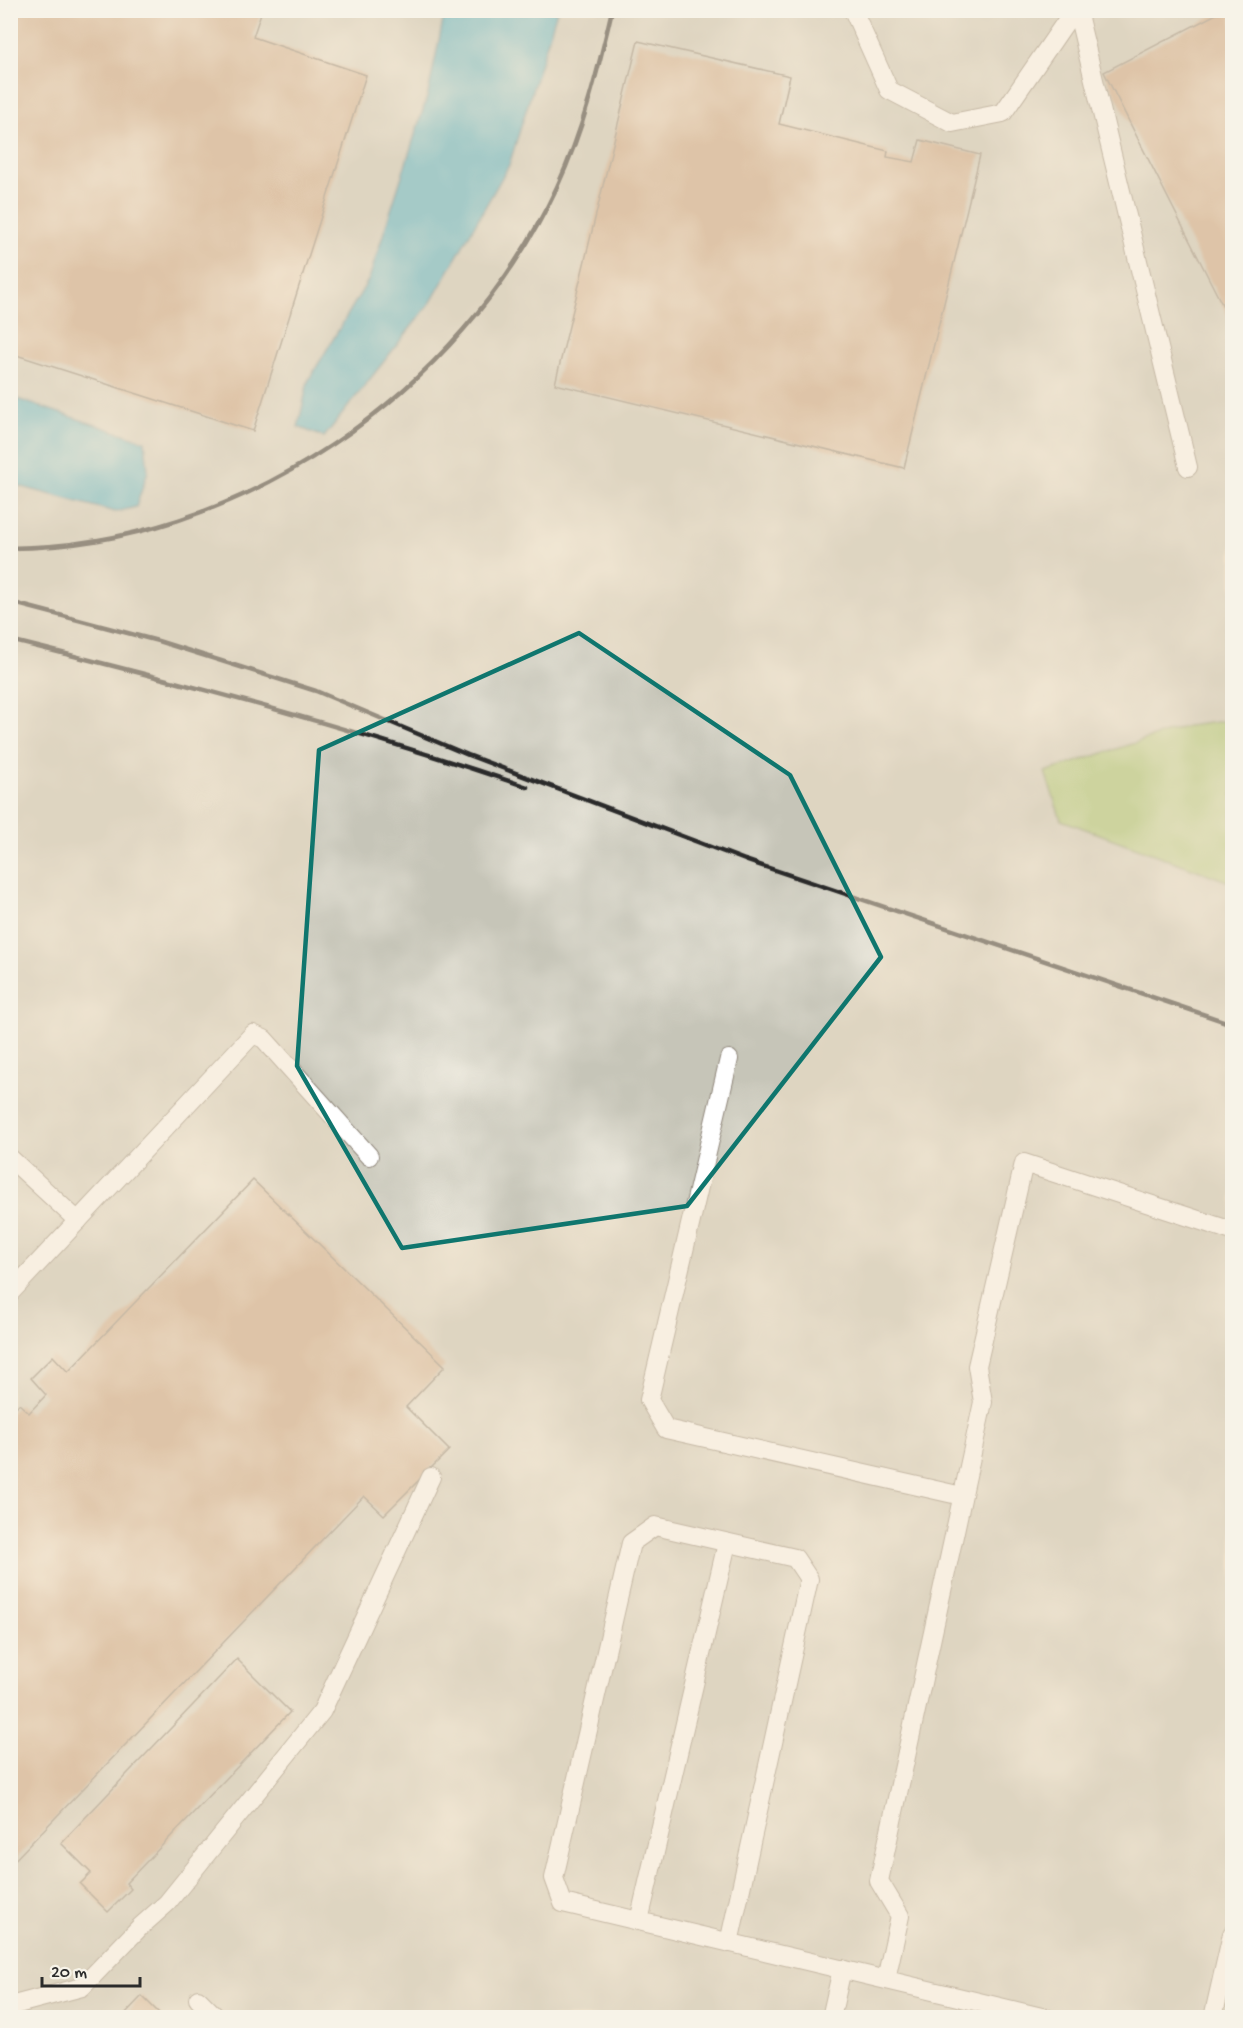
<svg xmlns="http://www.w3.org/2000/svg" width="1243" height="2028" viewBox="0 0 1243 2028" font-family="'Gochi Hand',sans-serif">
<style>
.industrial{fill:#c6c5b8}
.green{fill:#a0c26c;stroke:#66764c;stroke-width:1.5}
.water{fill:#46adc6;stroke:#386c78;stroke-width:1.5}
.building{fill:#c6a080}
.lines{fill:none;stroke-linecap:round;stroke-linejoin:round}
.service-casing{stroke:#8f867a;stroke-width:20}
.service{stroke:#fff;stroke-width:18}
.rail{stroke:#2b2b2b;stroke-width:4.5}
.marked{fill:none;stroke:#0f766e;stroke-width:4.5;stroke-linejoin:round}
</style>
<rect width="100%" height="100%" fill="#f7f3e8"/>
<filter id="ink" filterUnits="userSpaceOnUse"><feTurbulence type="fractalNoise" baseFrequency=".0167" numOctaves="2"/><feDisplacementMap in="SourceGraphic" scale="12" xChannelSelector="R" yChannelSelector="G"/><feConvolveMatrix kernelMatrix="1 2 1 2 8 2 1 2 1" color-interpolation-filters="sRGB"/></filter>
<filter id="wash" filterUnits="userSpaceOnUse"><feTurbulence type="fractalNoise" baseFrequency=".008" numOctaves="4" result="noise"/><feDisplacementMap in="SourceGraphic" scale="24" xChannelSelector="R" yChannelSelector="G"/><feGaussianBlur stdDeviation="1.35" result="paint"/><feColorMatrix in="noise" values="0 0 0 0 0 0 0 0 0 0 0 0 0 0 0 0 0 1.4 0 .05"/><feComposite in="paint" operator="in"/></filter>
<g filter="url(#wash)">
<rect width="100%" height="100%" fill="#f3e2c8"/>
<polygon class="industrial" points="11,11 445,11 428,94 369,279 308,381 509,165 557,11 1232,11 1232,720 1187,726 1061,820 1232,883 1232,2017 11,2017 11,484 115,512 145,441 11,397"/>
<polygon class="green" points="1232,720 1232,883 1061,820 1045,772 1187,726"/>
<g class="water">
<polygon points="445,11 557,11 509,165 431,302 324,437 298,427 308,381 369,279 428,94"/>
<polygon points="11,397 145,441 148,471 136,507 115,512 11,484"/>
</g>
<g id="blocks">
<g class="building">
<polygon points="10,10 262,10 253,37 366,75 253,431 10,353"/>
<polygon points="1224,10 1232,10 1232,324 1104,72"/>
<polygon points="638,41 790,76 779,124 888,151 887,157 914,162 920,140 980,155 904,468 555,384"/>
<polygon points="253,1180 445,1366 406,1407 449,1450 384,1515 364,1496 10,1865 10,1413 19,1404 29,1413 46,1395 31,1378 53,1356 68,1372"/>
<polygon points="237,1659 290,1712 126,1883 131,1889 108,1912 80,1884 91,1873 61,1843"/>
<polygon points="142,1996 164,2018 121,2018"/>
<polygon points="641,2011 662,2017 662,2018 640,2018"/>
</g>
</g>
</g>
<g filter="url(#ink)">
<use href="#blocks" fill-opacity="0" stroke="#8f867a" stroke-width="1.5"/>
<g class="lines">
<g class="service-casing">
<g id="service">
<polyline points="853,10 889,90 952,123 1003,113 1074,10"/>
<polyline points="1077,10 1188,467"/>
<polyline points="729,1059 649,1400 666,1429 962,1496"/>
<polyline points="10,1158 78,1221"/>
<polyline points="10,1293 253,1034 264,1039 369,1156"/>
<polyline points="639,1921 727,1543"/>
<path d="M729,1943L809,1579L795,1558L655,1526L631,1543L554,1878L563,1903C724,1942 885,1979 1046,2018"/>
<polyline points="886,1979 900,1916 879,1881 983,1402 977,1366 1024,1163 1232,1231"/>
<polyline points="198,1999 217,2018"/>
<polyline points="10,2006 82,1987 140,1927 167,1903 322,1711 431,1477"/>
<polyline points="831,2018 842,1969"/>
<polyline points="1213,2018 1232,1934"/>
</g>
</g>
<use href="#service" class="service"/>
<g class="rail">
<path d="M10,548C239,547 461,392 557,187C583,131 598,70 612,10"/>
<polyline points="10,602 158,641 316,691 468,755 745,860 1232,1024"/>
<path d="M10,640C184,683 357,729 527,787"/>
</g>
</g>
</g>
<path d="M0 0H1243V2028H0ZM579,633L790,775L881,957L687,1206L402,1248L297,1066L319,750Z" fill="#f3e2c8" fill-opacity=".55" fill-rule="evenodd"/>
<path class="marked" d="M579,633L790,775L881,957L687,1206L402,1248L297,1066L319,750Z"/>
<rect width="1243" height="2028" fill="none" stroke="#f7f3e8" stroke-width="36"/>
<path d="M42 1977v9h98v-9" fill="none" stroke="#2b2b2b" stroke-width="3"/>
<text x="51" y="1977" font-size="18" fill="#2b2b2b" stroke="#f7f3e8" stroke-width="4.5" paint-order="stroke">20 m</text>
</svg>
